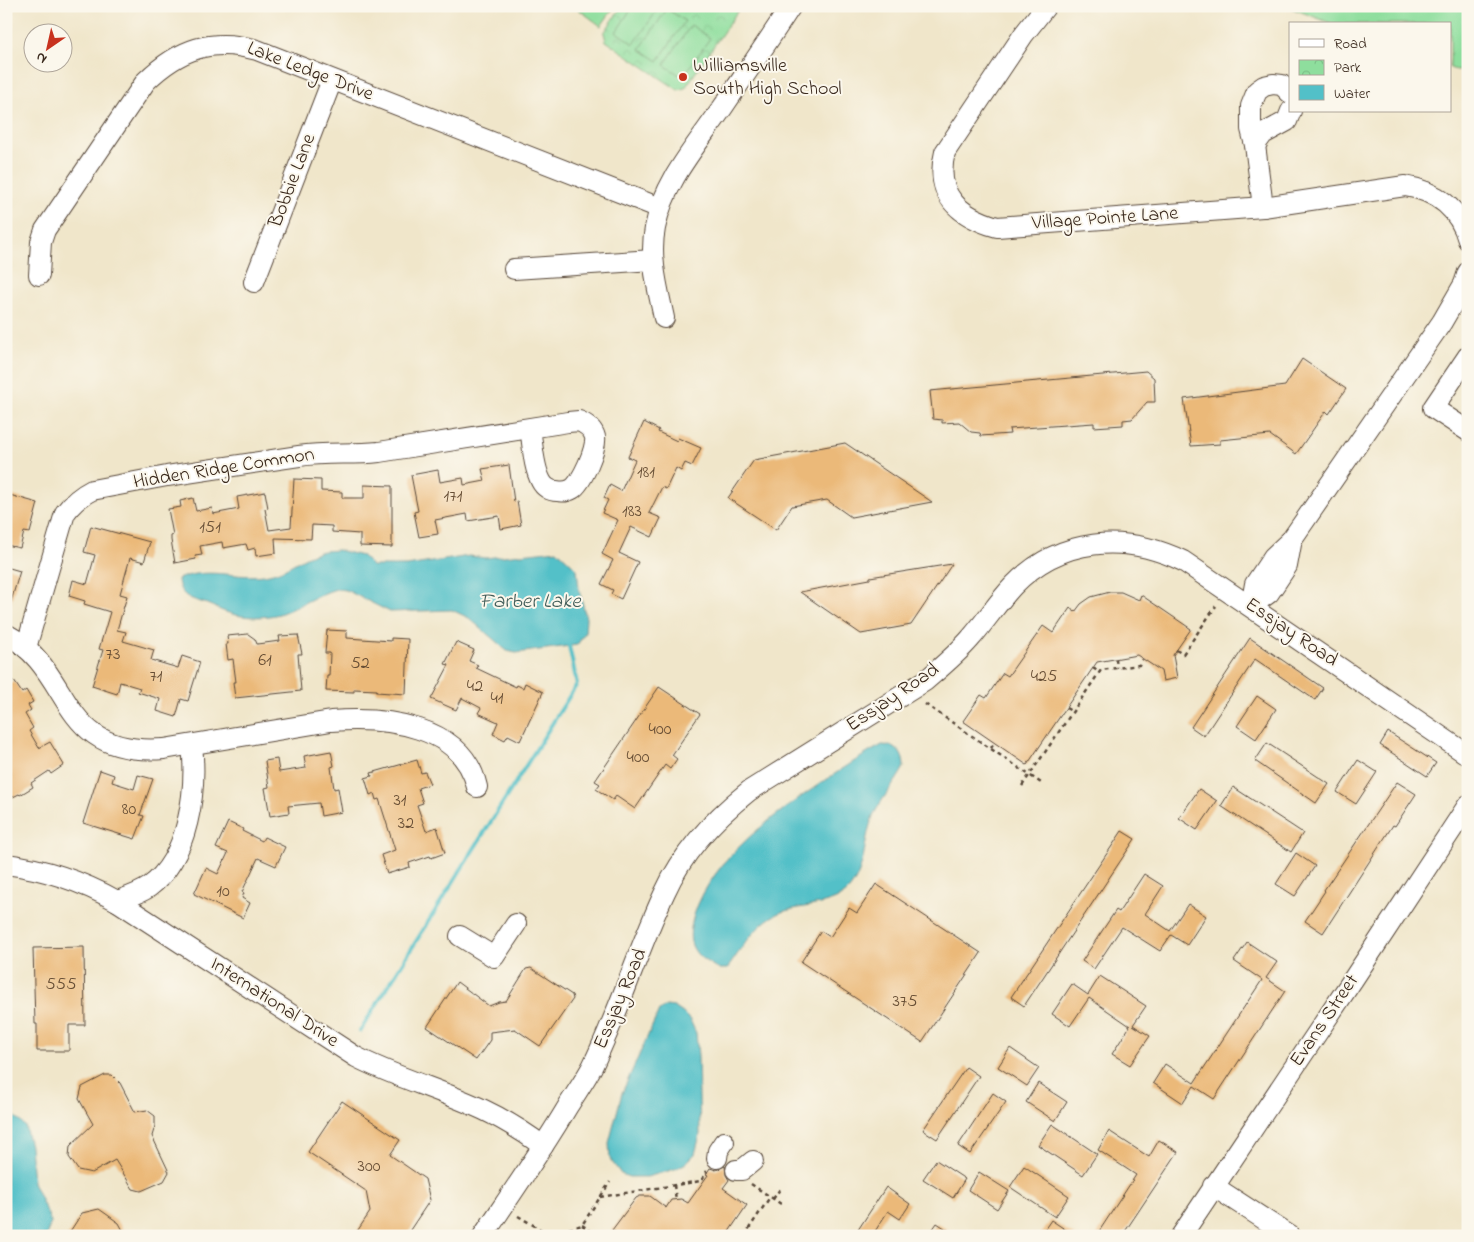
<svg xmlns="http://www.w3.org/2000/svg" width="1474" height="1242" viewBox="0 0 1474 1242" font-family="'Indie Flower',sans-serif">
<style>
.park{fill:url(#park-crowns);stroke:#64845e}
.pitch{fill:#8ede9d;stroke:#64845e}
.water{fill:#52c0c8;stroke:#467573}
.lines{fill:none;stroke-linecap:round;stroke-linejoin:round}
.stream{stroke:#52c0c8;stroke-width:4}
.building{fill:#ebb979}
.minor-casing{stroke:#564638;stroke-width:22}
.path{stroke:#564638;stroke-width:2.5;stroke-dasharray:4 4;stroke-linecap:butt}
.minor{stroke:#fff;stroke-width:20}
.poi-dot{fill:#c8321e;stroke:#fbf7ec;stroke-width:2}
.labels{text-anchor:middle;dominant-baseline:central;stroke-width:4;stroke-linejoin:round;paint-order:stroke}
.number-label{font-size:18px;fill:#674e35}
.poi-label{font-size:20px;fill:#3b2a1e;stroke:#fbf7ec;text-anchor:start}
.street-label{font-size:20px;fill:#3b2a1e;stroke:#fbf7ec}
.water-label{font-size:21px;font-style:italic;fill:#435e5a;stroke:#fbf7ec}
</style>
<defs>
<pattern id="park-crowns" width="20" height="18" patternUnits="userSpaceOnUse" patternTransform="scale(1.25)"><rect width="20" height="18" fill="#8ede9d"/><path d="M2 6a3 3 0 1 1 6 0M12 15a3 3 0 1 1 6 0" fill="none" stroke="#7bbf87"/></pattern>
</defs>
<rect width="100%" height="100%" fill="#fbf7ec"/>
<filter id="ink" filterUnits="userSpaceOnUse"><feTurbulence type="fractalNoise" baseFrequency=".02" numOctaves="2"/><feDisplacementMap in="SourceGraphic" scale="10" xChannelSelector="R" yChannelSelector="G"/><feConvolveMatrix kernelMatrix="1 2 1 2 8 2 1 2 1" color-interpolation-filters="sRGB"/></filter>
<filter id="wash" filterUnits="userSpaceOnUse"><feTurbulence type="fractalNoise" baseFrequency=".0096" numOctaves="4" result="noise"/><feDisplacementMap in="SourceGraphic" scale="20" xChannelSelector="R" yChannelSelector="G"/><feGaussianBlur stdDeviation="1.12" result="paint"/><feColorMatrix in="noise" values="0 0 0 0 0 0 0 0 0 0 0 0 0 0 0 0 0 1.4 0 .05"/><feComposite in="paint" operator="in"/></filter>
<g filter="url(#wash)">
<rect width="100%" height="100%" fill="#f0e6ca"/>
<polygon class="park" points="622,6 741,6 685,88 678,90 606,41 604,33"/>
<g class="pitch">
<polygon points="574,6 615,6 601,26"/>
<polygon points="633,6 660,6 634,44 616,32"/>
<polygon points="1291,6 1468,6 1468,74 1450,68 1450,24 1333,24 1291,8"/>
<polygon points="667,9 685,21 658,61 640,49"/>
<polygon points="691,25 710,38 683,77 664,65"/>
</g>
<g class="water">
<path d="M338,550L362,556L372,566H407L469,556L485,558L557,550L577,569L579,589L586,618L585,633L577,645L516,653L507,651L469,618L452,610L390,612L346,590L336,589C316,595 299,607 279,614C265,618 243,618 229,613C221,611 215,607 207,604C193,599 179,598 178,579C211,565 243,582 273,573C289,569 303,556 319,552C325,550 331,551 338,550Z"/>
<path d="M882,745C896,745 904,753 904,767C895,785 880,799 872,819C863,842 866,871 848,891C832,907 799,905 779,913C756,923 741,950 727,969H719C712,965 699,958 695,951C687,940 691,926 694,915C713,857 773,816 821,783C841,770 861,756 882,745Z"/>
<polygon points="666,1006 674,1007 683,1013 690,1020 696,1033 698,1056 700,1135 695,1154 686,1163 675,1169 647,1177 629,1177 621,1174 610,1159 609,1143 622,1093 659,1011"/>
<polygon points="6,1112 10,1112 25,1126 30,1146 33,1182 51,1222 46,1236 6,1236"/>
</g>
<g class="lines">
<polyline class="stream" points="360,1031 577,684 569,646"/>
</g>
<g id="blocks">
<g class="building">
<polygon points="1302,359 1346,389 1329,414 1326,411 1296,454 1270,435 1220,440 1220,444 1191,446 1184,399 1285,386"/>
<polygon points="1146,371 1154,378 1155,402 1147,402 1132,419 1123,420 1123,425 1094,427 1094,423 1009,429 1010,434 981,436 980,433 971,432 959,422 942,423 942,420 933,419 930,391"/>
<polygon points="644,422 659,430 658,432 677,441 678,438 701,448 692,466 685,463 681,471 676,468 666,489 662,487 649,513 661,518 652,537 631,527 619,553 638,562 621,599 611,594 613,590 601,584 613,560 602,554 618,520 602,513 608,500 604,498 610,485 621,491 635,460 628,457"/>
<polygon points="845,443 932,502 851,517 827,500 792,506 776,530 728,498 754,460"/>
<polygon points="509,465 514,502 517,501 521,525 501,529 499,516 468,521 467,514 435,520 438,534 419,537 414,512 418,511 411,475 438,470 440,482 463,478 464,485 485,481 482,469"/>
<polygon points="294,479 321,480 321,491 342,492 342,498 364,498 364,485 392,486 392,547 360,546 360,534 332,532 332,526 312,525 311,539 275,538 276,553 256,556 255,548 248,550 246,544 223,548 222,542 200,546 202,555 195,556 196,559 175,563 171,540 171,536 173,535 168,509 181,507 180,501 193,498 196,511 212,508 213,514 239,509 237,497 265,492 268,508 265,509 269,530 291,527"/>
<polygon points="6,494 38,503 30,533 24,532 20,548 6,545"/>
<polygon points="91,526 150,542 144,562 130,558 120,594 127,596 117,630 126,632 123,641 154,650 151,660 178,668 182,656 200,662 188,701 181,699 176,717 157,711 160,699 138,692 140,688 120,682 117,694 92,686 103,650 99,649 110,612 84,604 85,601 69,596 73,580 87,584 95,555 84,552"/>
<polygon points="952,564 911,625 861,634 800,592 870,579 870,577"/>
<polygon points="6,567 20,571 9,608 6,607"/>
<polygon points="1110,592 1121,592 1139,600 1141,595 1191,629 1173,655 1177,678 1163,681 1161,671 1137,655 1097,662 1027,765 963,721 981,695 986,698 1003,673 1008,676 1043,626 1053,633 1070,608 1075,612 1081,604 1091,597"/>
<polygon points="327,630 347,631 347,638 391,641 391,638 408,639 406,694 376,692 377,690 354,689 354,692 326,691 327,676 329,676 330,653 325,653"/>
<polygon points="248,634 255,639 257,644 280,641 279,636 298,635 302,654 298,654 301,691 235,698 233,682 236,682 233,659 228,660 226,644 228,644 227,636"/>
<polygon points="1250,638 1323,688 1315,700 1255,659 1204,736 1191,727"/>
<polygon points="456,642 474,650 469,661 478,665 476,668 516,687 517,685 523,688 525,683 543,692 520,741 508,735 505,740 493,734 498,722 478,713 481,708 462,698 456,710 431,699 449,665 445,664"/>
<polygon points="14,681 22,693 26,690 33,702 28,705 31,710 25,714 33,728 29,731 39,748 50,742 64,765 51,774 49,771 31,783 33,787 20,795 19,794 11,798 6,790 6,777 10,774 6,768 6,686"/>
<polygon points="659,687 700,714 672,755 677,759 670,769 665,765 635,809 616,796 613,800 596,789 600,784 595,781"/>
<polygon points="1257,696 1276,709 1256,739 1237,726"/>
<polygon points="1388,732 1436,763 1427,776 1380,745"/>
<polygon points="1267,743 1329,784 1316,803 1255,761"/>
<polygon points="331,751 334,766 331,767 334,789 338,788 342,812 321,816 319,803 288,806 289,813 270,816 265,788 269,787 265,761 277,759 279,772 306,768 304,756"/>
<polygon points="417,760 421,773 425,772 430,784 418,788 423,803 417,805 426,831 437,827 445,853 431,858 430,856 409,863 410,867 387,874 381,855 395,850 379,799 376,800 374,793 370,795 365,778 372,776 371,773"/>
<polygon points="1358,760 1377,772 1356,804 1337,792"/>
<polygon points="100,770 114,775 112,782 134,789 138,775 153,779 140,815 144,816 135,839 83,823"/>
<polygon points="1397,782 1416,794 1395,826 1393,825 1323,933 1305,921 1325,891 1324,890"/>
<polygon points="1233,787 1303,833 1291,852 1221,806"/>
<polygon points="1199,789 1217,801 1197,830 1179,818"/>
<polygon points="228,822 243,829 242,831 262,841 264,837 285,847 276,866 258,858 242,892 244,893 242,898 250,903 243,918 194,894 206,868 218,874 228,853 216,848"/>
<polygon points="1122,831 1135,839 1024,1006 1011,997"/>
<polygon points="1296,853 1315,866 1295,896 1276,884"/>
<polygon points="1144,874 1163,886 1145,914 1170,931 1188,904 1206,916 1187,945 1171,935 1160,951 1122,927 1094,969 1082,961 1116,910 1119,912"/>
<polygon points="876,884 981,953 922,1042 801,962 821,931 830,937 849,908 857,913"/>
<polygon points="1247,942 1277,962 1266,978 1285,991 1214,1099 1194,1086 1183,1103 1153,1083 1165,1064 1194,1083 1262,980 1234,961"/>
<polygon points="84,947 85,1025 69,1025 69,1051 37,1051 37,1024 35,1024 33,948"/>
<polygon points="531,968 572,995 573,999 540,1046 515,1029 490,1032 490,1040 476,1060 427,1027 457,982 489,1006 499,1002 506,1001 526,969"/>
<polygon points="1100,976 1146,1006 1133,1025 1150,1036 1130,1065 1112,1054 1130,1026 1089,998 1070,1026 1052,1014 1072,984 1088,995"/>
<polygon points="1010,1048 1039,1068 1027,1086 998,1067"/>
<polygon points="966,1067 979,1076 937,1139 923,1130"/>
<polygon points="105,1075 112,1075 120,1083 135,1112 147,1110 155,1116 155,1126 152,1136 169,1172 164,1181 141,1191 133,1189 115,1160 92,1173 78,1170 69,1157 70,1146 93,1124 79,1099 82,1087"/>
<polygon points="1038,1083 1067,1102 1055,1121 1026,1102"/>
<polygon points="993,1093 1006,1102 970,1154 958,1146"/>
<polygon points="342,1101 400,1140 390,1155 425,1179 430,1200 406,1236 354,1236 370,1212 366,1191 308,1152"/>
<polygon points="1052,1124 1097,1154 1083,1175 1038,1145"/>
<polygon points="1109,1131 1149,1157 1159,1140 1178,1152 1122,1236 1096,1236 1136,1175 1098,1150"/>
<polygon points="936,1160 965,1179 953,1198 923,1179"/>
<polygon points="725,1166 726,1175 729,1180 723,1188 747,1205 726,1236 621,1236 612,1230 636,1198 640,1196 650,1196 666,1208 671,1200 681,1199 688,1203 708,1175 706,1174 710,1168 716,1170"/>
<polygon points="1024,1166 1069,1196 1055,1217 1010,1187"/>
<polygon points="979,1172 1009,1191 997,1209 968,1190"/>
<polygon points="886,1187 910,1204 900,1219 888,1211 872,1236 854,1236"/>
<polygon points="99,1209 119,1223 126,1236 67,1236 82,1213"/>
<polygon points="1051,1220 1075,1236 1040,1236"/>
<polygon points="937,1223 957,1236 928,1236"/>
</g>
</g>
</g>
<g filter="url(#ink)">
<use href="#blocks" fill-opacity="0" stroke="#564638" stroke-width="1"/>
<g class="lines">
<g class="minor-casing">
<g id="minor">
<path d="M1046,6L1024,34L945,152C934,195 959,216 997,227L1263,207L1405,186C1436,191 1459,208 1468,240"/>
<polyline points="1255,145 1263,134 1287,121 1291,111"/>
<polyline points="1263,207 1255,145 1251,129 1251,106 1257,91 1264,86 1273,84 1282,85 1290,93"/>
<polyline points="514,269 653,260"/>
<path d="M39,275L41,242L45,230L146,81C179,49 212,37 257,50L660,208"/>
<polyline points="254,282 332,80"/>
<path d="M664,318C658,289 649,258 655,228C664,181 697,145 723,107C746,73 769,40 791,6"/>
<polyline points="1468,356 1433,408 1468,431"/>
<polyline points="1251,606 1255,584 1273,557 1292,539 1442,322 1464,284 1468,272"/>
<polyline points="1251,606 1269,593 1287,566 1292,539"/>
<path d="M6,634C76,671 55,757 164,749L331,721C384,717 463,724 477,787"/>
<path d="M26,648L65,513C73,502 80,496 92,490L167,476L299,456C326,452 352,455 379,452L568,422L579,421C586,424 593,429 595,437C597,448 582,483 572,489C567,492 562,492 557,491C550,491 544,487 541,481C533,466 533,445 530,428"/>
<path d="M6,864C46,869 81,881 117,901L356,1057C397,1078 442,1090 484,1110C505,1120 524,1132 543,1146"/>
<path d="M117,901C128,897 139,894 149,887C189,858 197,790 192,745"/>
<polyline points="460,936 494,957 516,924"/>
<polyline points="717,1158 718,1151 724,1142"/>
<polyline points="736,1170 742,1170 753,1161"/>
<polyline points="1213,1186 1290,1236"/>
<path d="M483,1236C512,1193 542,1150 568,1106C576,1093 585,1080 592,1067C620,1010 638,949 665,892C683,852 715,818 749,791L925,681C940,668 956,655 970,639C985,622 998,602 1013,586C1060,537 1124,533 1183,561L1468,755"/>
<polyline points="1181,1236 1354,978 1468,805"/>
</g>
</g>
<g class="path">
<polyline points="1176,650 1183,654 1216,606"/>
<polyline points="1116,659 1117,668"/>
<polyline points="1093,668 1100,673"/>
<polyline points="925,704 1041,783"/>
<polyline points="1066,708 1073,712"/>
<polyline points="991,748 995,742"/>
<polyline points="1022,786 1101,670 1139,665 1142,659"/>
<polyline points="751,1184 781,1204"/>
<polyline points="674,1185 676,1200"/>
<polyline points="600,1197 701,1181 707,1171"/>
<polyline points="773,1199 780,1189"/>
<polyline points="518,1216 550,1235 551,1235"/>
<polyline points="582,1225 597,1236"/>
<polyline points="569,1229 582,1225 610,1182"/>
<polyline points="744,1236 770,1197"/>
</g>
<use href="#minor" class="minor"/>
</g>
</g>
<circle class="poi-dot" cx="683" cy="77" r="5"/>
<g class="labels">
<g class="number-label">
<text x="646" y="473">181</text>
<text x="453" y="497">171</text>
<text x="632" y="512">183</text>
<text x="210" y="528">151</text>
<text x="113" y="655">73</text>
<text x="265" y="661">61</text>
<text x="360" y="664">52</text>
<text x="156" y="677">71</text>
<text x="1044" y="677">425</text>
<text x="475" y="687">42</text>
<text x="497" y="699">41</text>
<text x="660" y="730">400</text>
<text x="638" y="758">400</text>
<text x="400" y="801">31</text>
<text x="129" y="810">80</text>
<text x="406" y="824">32</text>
<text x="223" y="892">10</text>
<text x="61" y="985">555</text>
<text x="905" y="1002">375</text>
<text x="369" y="1167">300</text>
</g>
<g class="poi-label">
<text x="693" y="66">Williamsville<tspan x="693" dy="23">South High School</tspan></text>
</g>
<g class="street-label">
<text transform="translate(310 72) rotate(21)">Lake Ledge Drive</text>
<text transform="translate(293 181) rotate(-69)">Bobbie Lane</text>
<text transform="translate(1105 219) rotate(-4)">Village Pointe Lane</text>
<text transform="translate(224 469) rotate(-9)">Hidden Ridge Common</text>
<text transform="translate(1291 633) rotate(34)">Essjay Road</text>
<text transform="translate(893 698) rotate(-34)">Essjay Road</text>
<text transform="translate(621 999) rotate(-67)">Essjay Road</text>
<text transform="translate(274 1003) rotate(33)">International Drive</text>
<text transform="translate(1325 1021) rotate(-56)">Evans Street</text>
</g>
<g class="water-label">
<text x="530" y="602">Farber Lake</text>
</g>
</g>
<rect width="1474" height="1242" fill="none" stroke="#fbf7ec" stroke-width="25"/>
<rect x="1289" y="22" width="162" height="90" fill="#fbf7ec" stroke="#aea59a"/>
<rect x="1299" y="39" width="25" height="8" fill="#ffffff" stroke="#aea59a"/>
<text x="1334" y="48" font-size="15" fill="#3b2a1e">Road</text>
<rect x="1299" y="60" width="25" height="15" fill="url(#park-crowns)" stroke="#aea59a"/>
<text x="1334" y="72" font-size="15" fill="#3b2a1e">Park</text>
<rect x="1299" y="85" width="25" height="15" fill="#52c0c8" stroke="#aea59a"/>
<text x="1334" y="98" font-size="15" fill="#3b2a1e">Water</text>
<g transform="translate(48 48) rotate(214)"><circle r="24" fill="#fbf7ec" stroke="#aea59a"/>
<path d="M0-4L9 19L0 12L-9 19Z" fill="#c8321e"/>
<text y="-8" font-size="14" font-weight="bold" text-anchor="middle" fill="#3b2a1e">N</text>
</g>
</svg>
